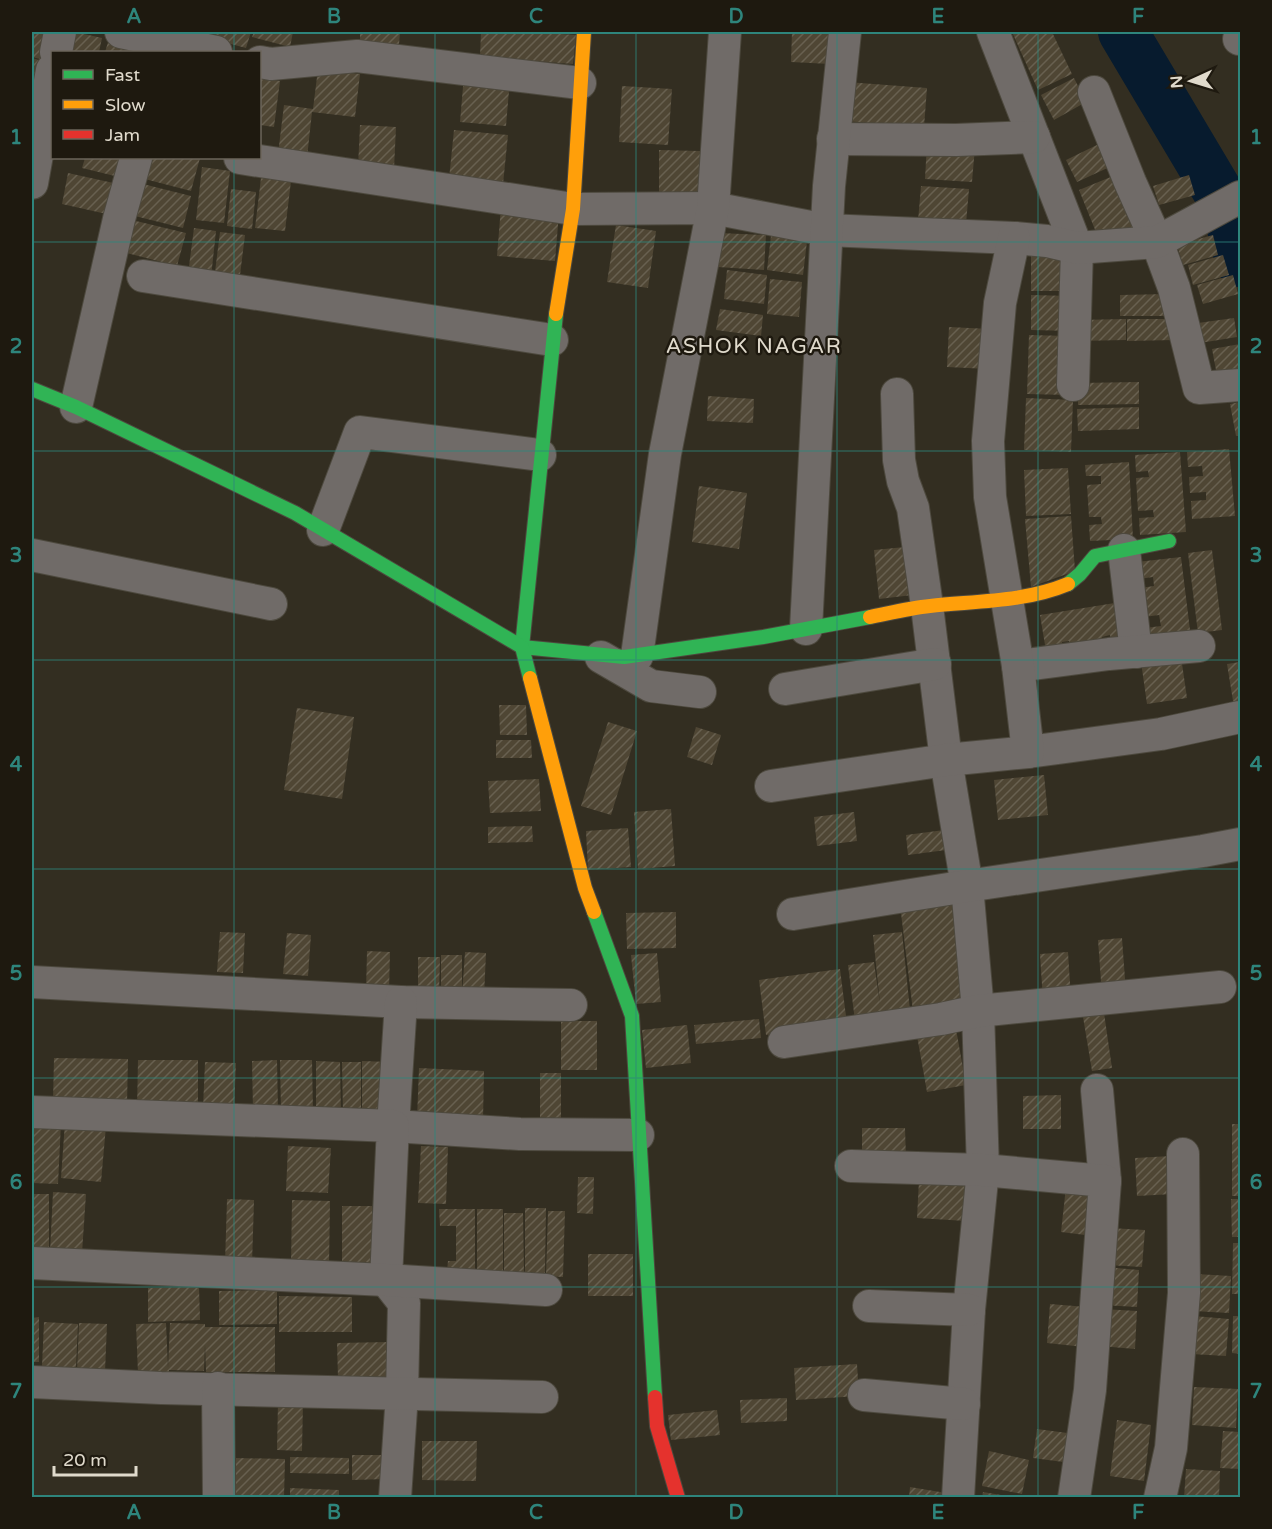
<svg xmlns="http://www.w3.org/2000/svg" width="1272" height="1529" viewBox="0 0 1272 1529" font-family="'Varela Round',sans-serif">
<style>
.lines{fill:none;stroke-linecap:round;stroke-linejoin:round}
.river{stroke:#071b2e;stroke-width:50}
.building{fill:url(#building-hatch)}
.street-casing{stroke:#4d493e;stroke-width:34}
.fast-casing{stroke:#4d493e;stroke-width:16}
.slow-casing{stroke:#4d493e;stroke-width:16}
.jam-casing{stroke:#4d493e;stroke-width:16}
.street{stroke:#706b68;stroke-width:32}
.fast{stroke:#30b455;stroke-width:14}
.slow{stroke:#ff9f0a;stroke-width:14}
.jam{stroke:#e5322d;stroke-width:14}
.grid{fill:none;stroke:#2e857c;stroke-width:1.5;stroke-opacity:0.55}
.labels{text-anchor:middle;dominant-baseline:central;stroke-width:5;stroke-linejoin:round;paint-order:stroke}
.neighbourhood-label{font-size:21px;letter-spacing:1.5px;fill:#e0dacc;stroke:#1e190f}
.neatline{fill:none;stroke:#2e857c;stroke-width:2}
.grid-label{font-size:20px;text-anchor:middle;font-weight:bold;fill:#2e857c}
</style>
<defs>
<pattern id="building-hatch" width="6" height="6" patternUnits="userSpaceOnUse" patternTransform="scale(1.5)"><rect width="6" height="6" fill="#4f4634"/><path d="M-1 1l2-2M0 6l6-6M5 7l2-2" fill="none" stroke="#686050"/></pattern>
</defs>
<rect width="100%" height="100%" fill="#332e21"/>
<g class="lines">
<polyline class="river" points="1123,32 1227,207 1240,262"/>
</g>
<g class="building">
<polygon points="32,32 51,32 44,60 32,57"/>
<polygon points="75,32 102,38 99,52 65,52"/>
<polygon points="213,32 251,32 246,48 212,39"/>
<polygon points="254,32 293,32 290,47 252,37"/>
<polygon points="360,32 400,32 399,45 360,43"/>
<polygon points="481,32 533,32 576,35 573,64 480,57"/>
<polygon points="792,32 831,32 830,64 791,62"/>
<polygon points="1012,32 1052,32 1072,74 1038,90"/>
<polygon points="109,39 148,52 105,52"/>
<polygon points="32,58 46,62 32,105"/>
<polygon points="318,69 360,74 355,117 312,112 307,158 278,154 284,105 313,109"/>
<polygon points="464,75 510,79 506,126 460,122"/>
<polygon points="260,78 280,81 274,127 260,125"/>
<polygon points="1074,78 1086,102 1054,120 1041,95"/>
<polygon points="847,82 927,88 924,127 844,121"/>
<polygon points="622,86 672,89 668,145 619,142"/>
<polygon points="360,125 396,127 394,169 358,167"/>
<polygon points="454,130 508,135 503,184 449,179"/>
<polygon points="1103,142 1114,165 1077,182 1066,160"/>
<polygon points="927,143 975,147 972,182 925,179"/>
<polygon points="659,150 700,151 699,201 659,200"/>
<polygon points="85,158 124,158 119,177 82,168"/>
<polygon points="146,158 200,158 191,191 141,178"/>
<polygon points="202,167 230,171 224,223 196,220"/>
<polygon points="68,173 118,184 111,215 62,204"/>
<polygon points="1118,174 1140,226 1100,242 1079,190"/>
<polygon points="1189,175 1195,195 1159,205 1153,186"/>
<polygon points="261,178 291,181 285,231 255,228"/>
<polygon points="139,183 191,196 183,228 131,215"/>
<polygon points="921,186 969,189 966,224 918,221"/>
<polygon points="231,189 256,192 252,229 227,226"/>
<polygon points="501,207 559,213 555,261 497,256"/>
<polygon points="132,220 186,233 177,266 123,252"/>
<polygon points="616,225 656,231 648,288 607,282"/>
<polygon points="194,228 216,231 211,277 188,274"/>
<polygon points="220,232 245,235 239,283 214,280"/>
<polygon points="720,233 766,235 764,270 718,267"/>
<polygon points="1213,235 1218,255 1183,265 1177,245"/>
<polygon points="771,236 807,241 803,275 767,270"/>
<polygon points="1223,255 1229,275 1193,285 1188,265"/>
<polygon points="1031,256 1070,256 1071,291 1031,291"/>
<polygon points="727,270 767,275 764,304 724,299"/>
<polygon points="1233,275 1238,294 1203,304 1197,285"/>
<polygon points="770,279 802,282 799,317 767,314"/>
<polygon points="1168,294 1168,316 1120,316 1120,295"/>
<polygon points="1031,295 1071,296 1071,331 1031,330"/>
<polygon points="720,309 763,315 761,336 716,330"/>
<polygon points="1234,318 1237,337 1200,343 1198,323"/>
<polygon points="1126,319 1126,340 1078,341 1078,320"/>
<polygon points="1127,319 1175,319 1175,340 1127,341"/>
<polygon points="949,327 990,329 988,369 947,367"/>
<polygon points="1029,335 1069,336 1068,395 1027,394"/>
<polygon points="1240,344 1240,382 1219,386 1212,349"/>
<polygon points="1139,382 1139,404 1078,405 1078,383"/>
<polygon points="708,396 754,399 753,423 707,421"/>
<polygon points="1026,398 1073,400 1071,452 1024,450"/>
<polygon points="1240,402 1240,435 1236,436 1230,404"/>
<polygon points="1139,407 1139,429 1078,431 1077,409"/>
<polygon points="1229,449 1235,516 1192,519 1191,501 1206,500 1206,492 1190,493 1189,477 1203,476 1202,466 1188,467 1187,452"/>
<polygon points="1180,452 1186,532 1140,535 1139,518 1154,517 1153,510 1138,511 1136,478 1149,477 1148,471 1136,472 1135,455"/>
<polygon points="1129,462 1133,539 1090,541 1089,525 1102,524 1101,517 1089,517 1087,485 1101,484 1101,476 1086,476 1085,465"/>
<polygon points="1068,468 1071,514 1026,516 1024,470"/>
<polygon points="699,486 747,493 739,549 692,542"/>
<polygon points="1071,516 1075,571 1031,587 1025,519"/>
<polygon points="915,546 921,594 879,599 874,550"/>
<polygon points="1212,550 1222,630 1198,633 1188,553"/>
<polygon points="1181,557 1191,638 1146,643 1145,628 1161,626 1159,615 1144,617 1140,588 1154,586 1153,577 1139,579 1137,562"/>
<polygon points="1121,602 1127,645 1112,647 1110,635 1102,637 1104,649 1071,654 1069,641 1062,642 1064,655 1047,657 1040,615"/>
<polygon points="1180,650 1187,698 1147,704 1140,655"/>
<polygon points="1240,662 1240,706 1234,707 1227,664"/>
<polygon points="499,705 526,705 527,735 500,735"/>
<polygon points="297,708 354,717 342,799 284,790"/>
<polygon points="608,722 637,731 611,815 581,806"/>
<polygon points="696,727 721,735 712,765 687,757"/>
<polygon points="496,740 531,740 532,758 496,758"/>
<polygon points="1044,775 1048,815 998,820 994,780"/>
<polygon points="539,779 541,811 490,813 488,781"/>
<polygon points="671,809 675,866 638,869 634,812"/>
<polygon points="854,812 857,841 817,846 814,817"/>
<polygon points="532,826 533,842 488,843 488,827"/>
<polygon points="628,828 631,867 588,870 586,831"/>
<polygon points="952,829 954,849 908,855 906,835"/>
<polygon points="954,898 967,1004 913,1011 900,905"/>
<polygon points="676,912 676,948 627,949 626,913"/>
<polygon points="220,932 245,933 243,973 217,972"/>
<polygon points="902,932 910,1010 855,1021 848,965 874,962 880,1004 873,935"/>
<polygon points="287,933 311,935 308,976 283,974"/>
<polygon points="1122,938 1126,993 1102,995 1098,940"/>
<polygon points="367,951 390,952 389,993 366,992"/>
<polygon points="465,952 486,953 484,997 462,995"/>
<polygon points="1068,952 1071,999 1043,1001 1040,954"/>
<polygon points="657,953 661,1002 636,1004 631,955"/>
<rect x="441" y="955" width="21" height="38"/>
<polygon points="418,957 440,957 439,995 418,994"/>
<polygon points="840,969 847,1024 766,1035 759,980"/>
<polygon points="1104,1013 1112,1068 1092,1071 1083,1017"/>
<polygon points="759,1019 761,1038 696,1044 694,1025"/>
<rect x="561" y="1021" width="36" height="49"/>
<polygon points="687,1025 691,1063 646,1068 642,1030"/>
<polygon points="956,1029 966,1085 927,1092 917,1036"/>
<polygon points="54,1058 128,1059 127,1104 53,1102"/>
<polygon points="138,1060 198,1060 198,1109 137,1109"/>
<polygon points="277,1060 278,1111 253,1111 252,1061"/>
<polygon points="280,1060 312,1060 313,1112 281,1112"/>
<polygon points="316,1061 340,1062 341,1116 316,1115"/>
<polygon points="362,1061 390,1062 389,1112 362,1111"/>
<polygon points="205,1062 236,1063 234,1110 203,1108"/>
<polygon points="342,1062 361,1062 361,1115 343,1115"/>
<polygon points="419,1068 484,1071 483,1120 417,1119"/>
<polygon points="540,1073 561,1073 561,1124 540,1125"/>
<polygon points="1061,1095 1061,1129 1023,1129 1023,1096"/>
<polygon points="32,1121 61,1123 58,1184 32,1183"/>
<polygon points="65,1122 106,1126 101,1182 61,1178"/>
<rect x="1232" y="1124" width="8" height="72"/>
<polygon points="862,1128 905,1128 906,1160 862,1160"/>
<polygon points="288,1146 331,1148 328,1193 286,1191"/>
<polygon points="421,1146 448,1147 446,1204 418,1203"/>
<polygon points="1171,1156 1173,1194 1137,1196 1135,1158"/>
<polygon points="578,1177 594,1177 593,1214 577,1213"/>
<polygon points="919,1180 968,1184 966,1221 917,1218"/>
<polygon points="1066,1187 1099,1192 1093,1236 1061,1232"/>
<polygon points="53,1192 86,1194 82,1253 50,1252"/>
<polygon points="32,1194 49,1194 49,1250 32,1249"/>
<polygon points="227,1199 254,1200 252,1264 225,1263"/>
<polygon points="1231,1199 1240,1199 1240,1237 1232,1237"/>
<polygon points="292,1200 330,1201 329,1266 291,1266"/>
<rect x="342" y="1206" width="30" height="59"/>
<polygon points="525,1208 546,1208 545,1274 525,1273"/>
<polygon points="439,1209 475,1209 475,1273 447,1271 448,1261 456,1261 456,1226 440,1226"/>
<polygon points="477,1209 503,1209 503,1273 477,1274"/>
<polygon points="548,1211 565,1211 563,1277 546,1276"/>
<polygon points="504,1213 523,1213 524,1273 504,1274"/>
<polygon points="1110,1228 1145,1230 1142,1267 1107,1265"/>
<polygon points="1233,1243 1240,1243 1240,1294 1232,1294"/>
<rect x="588" y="1254" width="45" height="42"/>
<polygon points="1105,1267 1139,1270 1137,1307 1102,1305"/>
<polygon points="1196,1274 1231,1276 1229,1313 1193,1311"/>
<polygon points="199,1287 200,1320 148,1322 148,1288"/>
<polygon points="277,1290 277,1324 219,1325 219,1291"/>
<polygon points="279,1296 352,1297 352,1332 279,1332"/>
<polygon points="1050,1304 1087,1307 1084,1347 1047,1343"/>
<polygon points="1103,1309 1137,1311 1135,1349 1100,1346"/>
<polygon points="1194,1316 1229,1319 1226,1356 1191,1354"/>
<polygon points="1233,1316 1240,1316 1240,1354 1232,1353"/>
<polygon points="39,1317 39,1362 32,1362 32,1318"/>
<polygon points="44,1322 78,1324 76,1368 42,1366"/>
<polygon points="79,1323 107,1324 105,1372 77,1371"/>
<polygon points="166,1323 168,1368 170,1323 205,1324 205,1327 275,1327 275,1372 206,1372 205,1344 204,1371 169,1370 169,1373 138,1374 136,1324"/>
<polygon points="390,1342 390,1377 338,1378 337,1343"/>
<polygon points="857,1364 859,1396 796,1400 794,1368"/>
<polygon points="1194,1387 1238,1389 1236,1428 1192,1425"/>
<polygon points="787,1398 787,1421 741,1423 740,1400"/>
<polygon points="278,1402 303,1402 302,1451 277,1450"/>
<polygon points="717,1410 720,1435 671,1440 668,1415"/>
<polygon points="1117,1420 1151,1425 1144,1481 1110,1476"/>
<polygon points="1037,1429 1075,1434 1071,1463 1033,1458"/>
<polygon points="1223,1431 1240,1432 1240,1469 1220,1468"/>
<polygon points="422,1441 477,1441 476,1481 422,1480"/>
<polygon points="989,1451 1029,1460 1022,1494 982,1486"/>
<polygon points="352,1455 387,1455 387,1479 352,1480"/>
<polygon points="290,1457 349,1458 349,1474 290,1473"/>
<polygon points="236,1458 285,1459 284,1498 236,1498"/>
<polygon points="1186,1469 1220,1471 1219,1498 1184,1498"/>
<polygon points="910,1487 952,1494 952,1498 909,1498"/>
<polygon points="290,1488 339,1490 339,1498 290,1498"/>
<polygon points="983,1492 1007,1496 1007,1498 982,1498"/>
</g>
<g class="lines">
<g class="street-casing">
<g id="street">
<polyline points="121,32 216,52"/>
<polyline points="993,32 1077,248 1073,385"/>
<polyline points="1239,39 1240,39"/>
<polyline points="56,52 60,32"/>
<polyline points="260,62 271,64 357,56 580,83"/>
<polyline points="1094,92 1130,182 1157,242 1174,288 1199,388 1240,385"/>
<polyline points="833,139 956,140 1034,137"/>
<polyline points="240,158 573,209 713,208 826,230 1014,238 1047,241 1077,248 1157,242 1240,197"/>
<polyline points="32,183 52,70"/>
<polyline points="143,276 552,340"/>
<polyline points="897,394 899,460 903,481 913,508 927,606 946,760 967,886 978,1011 983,1170 969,1310 958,1498"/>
<polyline points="76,407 119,219 136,158"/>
<polyline points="323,530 360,432 540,455"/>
<polyline points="1124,550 1136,652"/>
<polyline points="32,555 271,604"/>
<polyline points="806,629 829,186 845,32"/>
<polyline points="637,656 665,454 713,208 725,32"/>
<polyline points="601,657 651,686 700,692"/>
<polyline points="1018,666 1109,654 1199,646"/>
<polyline points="785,689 935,664"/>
<polyline points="1028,752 1161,734 1240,717"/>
<polyline points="771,786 946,760 1028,752 1018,666 990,497 988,441 1000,303 1014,238"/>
<polyline points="793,914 967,886 1203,851 1240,844"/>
<polyline points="32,982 401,1002 571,1005"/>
<polyline points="401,1002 393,1126 520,1134 638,1135"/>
<polyline points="784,1042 941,1019 978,1011 1220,987"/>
<polyline points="1097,1090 1105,1181"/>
<polyline points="32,1112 393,1126 386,1280 404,1303 402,1394 395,1498"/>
<polyline points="851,1166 983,1170 1105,1181 1090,1390 1074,1498"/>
<polyline points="32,1263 386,1280 546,1290"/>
<polyline points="869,1306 969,1310"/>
<polyline points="32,1382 161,1388 542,1397"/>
<polyline points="218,1388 219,1498"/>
<polyline points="864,1395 964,1404"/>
<polyline points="1160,1498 1171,1448 1184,1293 1183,1154"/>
</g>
</g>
<g class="fast-casing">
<g id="fast">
<polyline points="556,314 522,647 624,657 763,637 870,617"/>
<polyline points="32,389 76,407 295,513 522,647 530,678"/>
<polyline points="1068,584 1080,574 1095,556 1169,541"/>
<polyline points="594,912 632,1016 655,1397"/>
</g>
</g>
<g class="slow-casing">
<g id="slow">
<polyline points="556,314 573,209 584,32"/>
<path d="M870,617C890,613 910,608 930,606C976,601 1025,602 1068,584"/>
<polyline points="530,678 585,888 594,912"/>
</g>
</g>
<g class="jam-casing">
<polyline id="jam" points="655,1397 657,1426 678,1498"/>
</g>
<use href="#street" class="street"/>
<use href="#fast" class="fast"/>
<use href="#slow" class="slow"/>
<use href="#jam" class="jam"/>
</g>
<path class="grid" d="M234,32V52M435,32V1498M636,32V1498M837,32V1498M1038,32V1498M234,158V1498M32,242H1240M32,451H1240M32,660H1240M32,869H1240M32,1078H1240M32,1287H1240"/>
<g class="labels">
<g class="neighbourhood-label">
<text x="754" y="346">ASHOK NAGAR</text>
</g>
</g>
<rect width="1272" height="1529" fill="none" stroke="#1e190f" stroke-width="66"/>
<rect x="51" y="51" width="210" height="108" fill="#1e190f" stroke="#6c665b" stroke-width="1.5"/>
<rect x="63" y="70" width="30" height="9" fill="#30b455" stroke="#6c665b" stroke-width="1.5"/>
<text x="105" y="81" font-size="18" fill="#e0dacc">Fast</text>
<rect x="63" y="100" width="30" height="9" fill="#ff9f0a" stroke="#6c665b" stroke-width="1.5"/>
<text x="105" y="111" font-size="18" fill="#e0dacc">Slow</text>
<rect x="63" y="130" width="30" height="9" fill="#e5322d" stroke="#6c665b" stroke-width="1.5"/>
<text x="105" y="141" font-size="18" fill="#e0dacc">Jam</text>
<g transform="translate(1191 81) rotate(266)" stroke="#1e190f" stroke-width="4.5" paint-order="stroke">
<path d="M0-4.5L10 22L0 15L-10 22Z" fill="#e0dacc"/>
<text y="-9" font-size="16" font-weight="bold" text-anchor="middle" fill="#e0dacc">N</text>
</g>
<path d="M54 1466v9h82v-9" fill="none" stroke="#e0dacc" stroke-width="3"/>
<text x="63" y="1466" font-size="18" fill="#e0dacc" stroke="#1e190f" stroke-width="4.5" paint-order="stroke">20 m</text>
<rect x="33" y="33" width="1206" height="1463" class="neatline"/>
<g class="grid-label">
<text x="134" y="23">A</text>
<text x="334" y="23">B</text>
<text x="536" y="23">C</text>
<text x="736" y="23">D</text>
<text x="938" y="23">E</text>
<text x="1138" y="23">F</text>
<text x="16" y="144">1</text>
<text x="1256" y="144">1</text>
<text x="16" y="353">2</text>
<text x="1256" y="353">2</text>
<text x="16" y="562">3</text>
<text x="1256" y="562">3</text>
<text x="16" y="771">4</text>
<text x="1256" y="771">4</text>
<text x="16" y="980">5</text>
<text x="1256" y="980">5</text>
<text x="16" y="1189">6</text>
<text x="1256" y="1189">6</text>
<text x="16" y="1398">7</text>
<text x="1256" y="1398">7</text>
<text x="134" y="1519">A</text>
<text x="334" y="1519">B</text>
<text x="536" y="1519">C</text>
<text x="736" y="1519">D</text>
<text x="938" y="1519">E</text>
<text x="1138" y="1519">F</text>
</g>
</svg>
